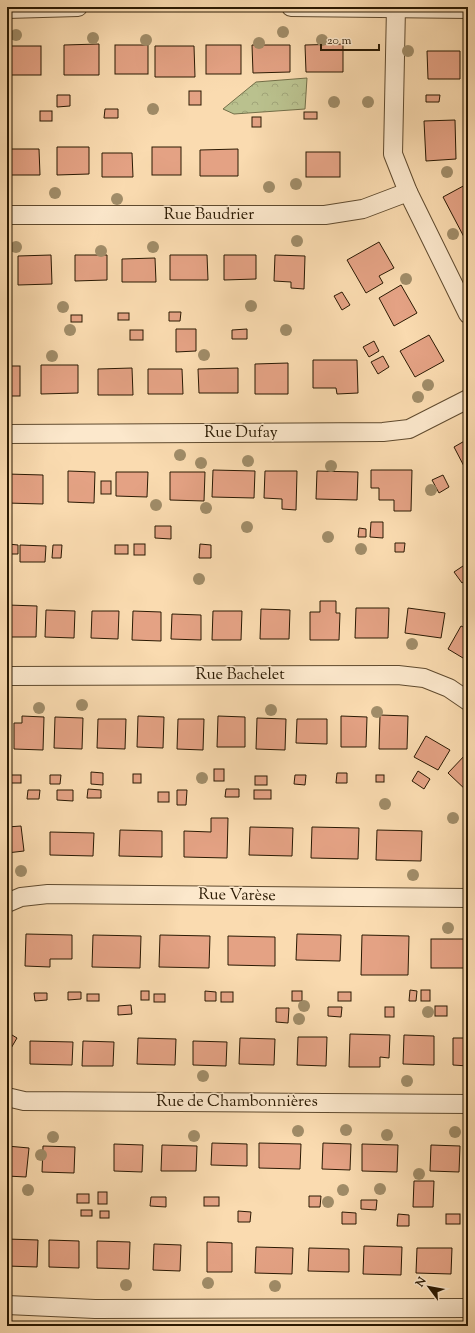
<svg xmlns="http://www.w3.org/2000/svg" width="475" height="1333" viewBox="0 0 475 1333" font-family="'Sorts Mill Goudy',serif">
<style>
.forest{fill:url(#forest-crowns);stroke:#726e48}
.building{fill:#e4a284;stroke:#2b1a03}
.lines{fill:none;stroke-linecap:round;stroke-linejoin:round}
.minor-casing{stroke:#5f4a2e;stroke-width:20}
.minor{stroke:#fce8cc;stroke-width:18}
.tree{fill:#a08c68}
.labels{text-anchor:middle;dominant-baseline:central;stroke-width:3;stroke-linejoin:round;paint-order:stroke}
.street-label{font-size:16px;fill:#2b1a03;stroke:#fce8cc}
</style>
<defs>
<pattern id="forest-crowns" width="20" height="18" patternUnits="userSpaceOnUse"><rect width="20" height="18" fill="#bac18e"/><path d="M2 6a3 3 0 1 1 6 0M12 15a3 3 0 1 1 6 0" fill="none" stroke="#a0a579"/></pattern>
</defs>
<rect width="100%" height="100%" fill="#fadbb0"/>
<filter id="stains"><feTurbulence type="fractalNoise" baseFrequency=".005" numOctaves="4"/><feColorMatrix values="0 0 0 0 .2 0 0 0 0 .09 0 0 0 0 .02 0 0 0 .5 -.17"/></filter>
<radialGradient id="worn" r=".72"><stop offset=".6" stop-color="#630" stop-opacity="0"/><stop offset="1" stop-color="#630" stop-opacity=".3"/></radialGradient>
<polygon class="forest" points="307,78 305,109 234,114 223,109 256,82"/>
<g class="building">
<polygon points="99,44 99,75 64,75 64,45"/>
<polygon points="343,44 343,72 306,72 305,45"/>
<rect x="115" y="45" width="33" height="29"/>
<rect x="206" y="45" width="35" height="29"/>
<polygon points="252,45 290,45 290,72 253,73"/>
<rect x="8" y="46" width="33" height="29"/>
<polygon points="155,46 194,46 195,77 155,77"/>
<polygon points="427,51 460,51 460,79 428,79"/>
<rect x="189" y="91" width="12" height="14"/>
<polygon points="57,95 70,95 70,106 57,107"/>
<polygon points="426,95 440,95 439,102 426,102"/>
<polygon points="105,109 118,109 118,118 104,118"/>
<rect x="40" y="111" width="12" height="10"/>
<rect x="304" y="112" width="13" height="7"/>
<rect x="252" y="117" width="9" height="10"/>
<polygon points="455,120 456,159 426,161 424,121"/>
<polygon points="57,147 89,147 89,174 57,175"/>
<rect x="152" y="147" width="29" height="28"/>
<polygon points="8,149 39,149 40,175 8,175"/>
<polygon points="238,149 238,176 200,176 200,150"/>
<rect x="306" y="152" width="34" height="25"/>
<polygon points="102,153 132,153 133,177 102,177"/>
<polygon points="467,184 468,235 464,237 443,197"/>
<polygon points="379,242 394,268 379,276 383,283 366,293 347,260"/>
<polygon points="7,254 10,254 11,282 7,282"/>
<polygon points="51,255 52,284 18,285 18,256"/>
<polygon points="75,255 107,255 107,280 75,281"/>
<polygon points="170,255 207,255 208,280 170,280"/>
<polygon points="224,255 256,255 256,279 224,280"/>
<polygon points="275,255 305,256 304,289 291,288 291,282 274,281"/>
<polygon points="155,258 156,282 122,282 122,259"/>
<polygon points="401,285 417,313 394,326 379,298"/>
<polygon points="342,292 350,305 342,310 334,296"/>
<polygon points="169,312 181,312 180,321 169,321"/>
<rect x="118" y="313" width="11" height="7"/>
<rect x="71" y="315" width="11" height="7"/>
<polygon points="176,329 196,329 196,351 176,352"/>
<polygon points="247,329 247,339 232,339 232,330"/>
<rect x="130" y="330" width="13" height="10"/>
<polygon points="429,335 444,361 415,377 400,351"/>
<polygon points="374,341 379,351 369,357 363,347"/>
<polygon points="383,356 389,367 378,374 371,362"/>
<polygon points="313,360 357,360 358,393 337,394 336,388 313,388"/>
<polygon points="288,363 288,394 255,394 255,364"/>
<polygon points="41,365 78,365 78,393 41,394"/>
<rect x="7" y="366" width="13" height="30"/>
<polygon points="132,368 133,395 98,395 98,369"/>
<polygon points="238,368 238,393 199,393 198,369"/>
<polygon points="148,369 182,369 183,394 148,394"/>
<polygon points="468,439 468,469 466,470 454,447"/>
<polygon points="213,470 255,471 254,498 212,497"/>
<polygon points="371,470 412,470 411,511 394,511 394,500 379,500 379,488 371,488"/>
<polygon points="68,471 95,472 94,503 68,502"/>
<polygon points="265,471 297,471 296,510 282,509 282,499 264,498"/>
<polygon points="317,471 358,472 357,500 316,499"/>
<polygon points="116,472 148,472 147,497 116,496"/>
<polygon points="170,472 205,472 204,501 170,500"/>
<polygon points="7,474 43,475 43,504 7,503"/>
<polygon points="443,475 449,487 439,493 432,480"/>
<rect x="101" y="481" width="10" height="13"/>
<polygon points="371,522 383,522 383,538 370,537"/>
<polygon points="155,526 171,526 171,539 155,538"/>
<polygon points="359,528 366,529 366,537 358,537"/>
<polygon points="395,543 405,543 404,552 395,552"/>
<polygon points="8,544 18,545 18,554 7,554"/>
<rect x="134" y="544" width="11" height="11"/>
<polygon points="200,544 211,545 211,558 199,558"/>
<polygon points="20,545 46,546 45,562 20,562"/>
<polygon points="53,545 62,545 61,558 52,558"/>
<rect x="115" y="545" width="13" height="9"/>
<polygon points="463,566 468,574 468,579 462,583 454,572"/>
<polygon points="320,601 336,601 336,613 340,613 339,640 310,640 310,612 320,612"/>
<polygon points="8,605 37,606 36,637 7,637"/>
<polygon points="356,608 389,608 388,638 355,638"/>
<polygon points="408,608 445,613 441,638 405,633"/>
<polygon points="261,609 290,610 289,639 260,639"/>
<polygon points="46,610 75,611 74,638 45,637"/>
<polygon points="92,611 119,611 118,639 91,638"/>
<polygon points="133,611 161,612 161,641 132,640"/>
<polygon points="213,611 242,611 241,640 212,640"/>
<polygon points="172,614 201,615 201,640 171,639"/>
<polygon points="461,626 468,629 468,661 448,649"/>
<polygon points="380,715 408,716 407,749 379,749"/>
<polygon points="22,716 44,717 43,750 14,749 14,723 22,723"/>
<polygon points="138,716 164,717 163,748 137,747"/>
<polygon points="218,716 245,717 245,747 217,747"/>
<polygon points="341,716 367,717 366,747 341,747"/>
<polygon points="55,717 83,718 82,749 54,748"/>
<polygon points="257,718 286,719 285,750 256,749"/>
<polygon points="98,719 126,719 125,749 97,748"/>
<polygon points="178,719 204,719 203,750 177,749"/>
<polygon points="297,719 327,719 327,744 296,743"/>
<polygon points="426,736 450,750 438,770 414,757"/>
<polygon points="467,753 468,754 468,792 448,773"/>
<rect x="214" y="769" width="10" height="12"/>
<polygon points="418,771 430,779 424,789 412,781"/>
<polygon points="91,772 103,773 103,785 91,784"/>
<polygon points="337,773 347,773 347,783 336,783"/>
<rect x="133" y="774" width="8" height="9"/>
<rect x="9" y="775" width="12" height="8"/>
<polygon points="50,775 61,775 60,784 50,784"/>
<polygon points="295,775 306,775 305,785 294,784"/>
<rect x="376" y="775" width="8" height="7"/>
<rect x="255" y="776" width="12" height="9"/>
<polygon points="88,789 101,790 101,798 87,798"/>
<polygon points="226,789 239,789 239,797 225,797"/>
<polygon points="28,790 40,790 39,799 27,799"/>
<polygon points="57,790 73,790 73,801 57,800"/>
<polygon points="177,790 187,790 186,805 177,805"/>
<rect x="254" y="790" width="17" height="9"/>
<rect x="158" y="792" width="11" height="10"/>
<polygon points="467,815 468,815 468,855 466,855"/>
<polygon points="211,818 228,818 227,858 184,857 184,831 211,832"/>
<polygon points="21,826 24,851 7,853 7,827"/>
<polygon points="250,827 293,828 292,856 249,855"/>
<polygon points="312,827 359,828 358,859 311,858"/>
<polygon points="120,830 162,831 162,857 119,856"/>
<polygon points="377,830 422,831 421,861 376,860"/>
<polygon points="50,832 94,833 93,856 50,855"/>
<polygon points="26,934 72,935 72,959 50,959 50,967 25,966"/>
<polygon points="297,934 341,935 340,961 296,960"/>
<polygon points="93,935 141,936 140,968 92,967"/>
<polygon points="160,935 210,936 209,968 159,967"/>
<polygon points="362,935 409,936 408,975 361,975"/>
<polygon points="228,936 275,937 275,966 228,965"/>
<rect x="431" y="939" width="37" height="29"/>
<polygon points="410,990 417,991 416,1001 409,1001"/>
<rect x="421" y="990" width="9" height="11"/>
<rect x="141" y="991" width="8" height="9"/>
<polygon points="205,991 216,992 216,1001 205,1001"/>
<rect x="292" y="991" width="10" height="10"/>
<polygon points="68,992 81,992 81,999 68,1000"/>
<rect x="221" y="992" width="12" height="10"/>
<rect x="338" y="992" width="13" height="9"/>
<polygon points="34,993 47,993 47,1000 35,1001"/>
<rect x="87" y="994" width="12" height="7"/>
<rect x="154" y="994" width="11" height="8"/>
<polygon points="131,1005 132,1014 118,1015 118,1006"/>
<rect x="435" y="1006" width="12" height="10"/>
<polygon points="328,1007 342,1007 341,1017 328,1016"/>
<rect x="385" y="1007" width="9" height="10"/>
<polygon points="276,1008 289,1008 288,1023 276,1022"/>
<polygon points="7,1032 17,1038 7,1055"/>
<polygon points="350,1034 390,1035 389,1058 380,1057 380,1067 349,1067"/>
<polygon points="404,1035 434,1036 434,1065 403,1064"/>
<polygon points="298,1037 327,1037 326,1066 297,1065"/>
<polygon points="138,1038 176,1039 175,1065 137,1064"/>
<polygon points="240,1038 275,1039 274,1065 239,1064"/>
<polygon points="453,1038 468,1038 468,1066 453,1065"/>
<polygon points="30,1041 73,1042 72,1065 30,1064"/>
<polygon points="83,1041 114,1042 113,1066 82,1066"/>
<polygon points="193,1041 227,1042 226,1066 193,1065"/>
<polygon points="212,1143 247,1144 247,1166 211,1165"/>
<polygon points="259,1143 301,1144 300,1169 259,1168"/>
<polygon points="323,1143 351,1144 350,1170 322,1169"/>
<polygon points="114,1144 143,1145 142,1172 114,1171"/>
<polygon points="362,1144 398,1145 397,1172 362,1171"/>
<polygon points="162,1145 197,1146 196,1171 161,1171"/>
<polygon points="431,1145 460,1146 459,1172 430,1171"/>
<polygon points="7,1146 29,1148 26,1177 7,1176"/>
<polygon points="43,1146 75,1147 74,1173 42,1172"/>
<polygon points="414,1181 434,1181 433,1207 413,1207"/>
<rect x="98" y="1192" width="9" height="12"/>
<rect x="77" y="1194" width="12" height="9"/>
<polygon points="309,1196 321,1196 320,1207 309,1207"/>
<polygon points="151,1197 166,1197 166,1207 150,1206"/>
<rect x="204" y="1197" width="15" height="9"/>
<polygon points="361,1200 377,1200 376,1210 361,1209"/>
<rect x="81" y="1210" width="11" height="6"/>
<rect x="100" y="1211" width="9" height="7"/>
<polygon points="238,1211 251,1212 250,1222 238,1222"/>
<polygon points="342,1212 356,1213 356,1224 342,1224"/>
<polygon points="398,1214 409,1215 409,1226 397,1226"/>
<rect x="446" y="1214" width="14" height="10"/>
<polygon points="7,1239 38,1240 37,1267 7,1266"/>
<polygon points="49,1240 79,1241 79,1268 49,1267"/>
<polygon points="97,1241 130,1242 129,1269 97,1268"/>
<polygon points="207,1242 232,1243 232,1272 207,1272"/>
<polygon points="154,1244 181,1245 180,1271 153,1270"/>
<polygon points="364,1246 402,1247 401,1275 363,1274"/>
<polygon points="256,1247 293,1248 292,1274 255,1273"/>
<polygon points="309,1248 349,1249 349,1272 308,1271"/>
<polygon points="417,1248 452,1248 451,1274 416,1273"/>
</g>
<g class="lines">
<g class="minor-casing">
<g id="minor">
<polyline points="291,7 468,9"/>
<polyline points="396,7 393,154 408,192 468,314"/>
<polyline points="7,9 78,7"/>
<polyline points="7,215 325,215 363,209 408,192"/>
<polyline points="7,434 383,432 409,429 468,399"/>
<polyline points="7,676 398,675 424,678 449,688 468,701"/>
<polyline points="7,903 21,897 48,894 468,898"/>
<polyline points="7,1097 24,1101 468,1104"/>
<polyline points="7,1305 95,1309 468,1308"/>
</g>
</g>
<use href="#minor" class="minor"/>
</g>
<g class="tree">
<circle cx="283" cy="32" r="6"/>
<circle cx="16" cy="35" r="6"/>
<circle cx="93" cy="38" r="6"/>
<circle cx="146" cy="40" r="6"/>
<circle cx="322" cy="40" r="6"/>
<circle cx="259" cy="43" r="6"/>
<circle cx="408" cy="51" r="6"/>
<circle cx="334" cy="102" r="6"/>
<circle cx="368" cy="102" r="6"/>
<circle cx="153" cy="109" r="6"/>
<circle cx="447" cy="172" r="6"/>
<circle cx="296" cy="184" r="6"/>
<circle cx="269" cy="187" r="6"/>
<circle cx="55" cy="193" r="6"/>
<circle cx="117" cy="199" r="6"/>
<circle cx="453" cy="234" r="6"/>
<circle cx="297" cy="241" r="6"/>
<circle cx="16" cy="247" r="6"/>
<circle cx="153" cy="247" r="6"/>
<circle cx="101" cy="251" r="6"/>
<circle cx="406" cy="279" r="6"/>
<circle cx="251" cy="306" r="6"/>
<circle cx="63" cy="307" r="6"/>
<circle cx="70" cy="330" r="6"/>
<circle cx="286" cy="330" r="6"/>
<circle cx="204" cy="355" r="6"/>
<circle cx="52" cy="356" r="6"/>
<circle cx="428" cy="385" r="6"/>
<circle cx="418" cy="397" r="6"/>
<circle cx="180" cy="455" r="6"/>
<circle cx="248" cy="461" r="6"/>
<circle cx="201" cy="463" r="6"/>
<circle cx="331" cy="466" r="6"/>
<circle cx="431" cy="490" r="6"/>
<circle cx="156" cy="505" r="6"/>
<circle cx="206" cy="508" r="6"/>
<circle cx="247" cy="527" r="6"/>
<circle cx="328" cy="537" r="6"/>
<circle cx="361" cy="549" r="6"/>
<circle cx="199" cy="579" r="6"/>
<circle cx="412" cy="644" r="6"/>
<circle cx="82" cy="705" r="6"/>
<circle cx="39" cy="708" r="6"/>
<circle cx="271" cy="710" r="6"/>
<circle cx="377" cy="712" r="6"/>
<circle cx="202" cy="778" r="6"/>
<circle cx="385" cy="804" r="6"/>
<circle cx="453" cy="818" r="6"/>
<circle cx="21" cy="871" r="6"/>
<circle cx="413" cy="875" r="6"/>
<circle cx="448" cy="928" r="6"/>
<circle cx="304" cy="1006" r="6"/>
<circle cx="428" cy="1012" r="6"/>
<circle cx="299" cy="1019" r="6"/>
<circle cx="203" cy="1076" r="6"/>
<circle cx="407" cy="1081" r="6"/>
<circle cx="346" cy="1130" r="6"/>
<circle cx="298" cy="1131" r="6"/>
<circle cx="455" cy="1132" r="6"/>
<circle cx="387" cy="1135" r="6"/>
<circle cx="194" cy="1136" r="6"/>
<circle cx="53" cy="1137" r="6"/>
<circle cx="41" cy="1155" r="6"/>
<circle cx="419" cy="1174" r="6"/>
<circle cx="380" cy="1189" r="6"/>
<circle cx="28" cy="1190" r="6"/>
<circle cx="343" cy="1190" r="6"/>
<circle cx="328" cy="1202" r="6"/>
<circle cx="208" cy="1283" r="6"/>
<circle cx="126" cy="1285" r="6"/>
<circle cx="275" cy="1286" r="6"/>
</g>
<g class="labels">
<g class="street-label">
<text x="209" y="215">Rue Baudrier</text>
<text x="241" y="433">Rue Dufay</text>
<text x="240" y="675">Rue Bachelet</text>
<text transform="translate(237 896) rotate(1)">Rue Varèse</text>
<text x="237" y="1102">Rue de Chambonnières</text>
</g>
</g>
<rect width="475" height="1333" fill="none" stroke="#fadbb0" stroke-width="24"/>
<rect x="8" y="8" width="459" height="1317" fill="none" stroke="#2b1a03" stroke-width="2"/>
<rect x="12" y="12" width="451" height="1309" fill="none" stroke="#2b1a03"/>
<g transform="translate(429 1287) rotate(302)" stroke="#fce8cc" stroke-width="3" paint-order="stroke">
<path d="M0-3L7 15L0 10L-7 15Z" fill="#2b1a03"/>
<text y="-6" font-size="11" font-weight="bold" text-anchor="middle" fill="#2b1a03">N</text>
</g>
<path d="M321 44v6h58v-6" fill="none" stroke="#2b1a03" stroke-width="2"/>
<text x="327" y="44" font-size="12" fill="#2b1a03" stroke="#fce8cc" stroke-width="3" paint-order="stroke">20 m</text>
<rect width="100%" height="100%" filter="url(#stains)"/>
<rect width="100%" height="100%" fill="url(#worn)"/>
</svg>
